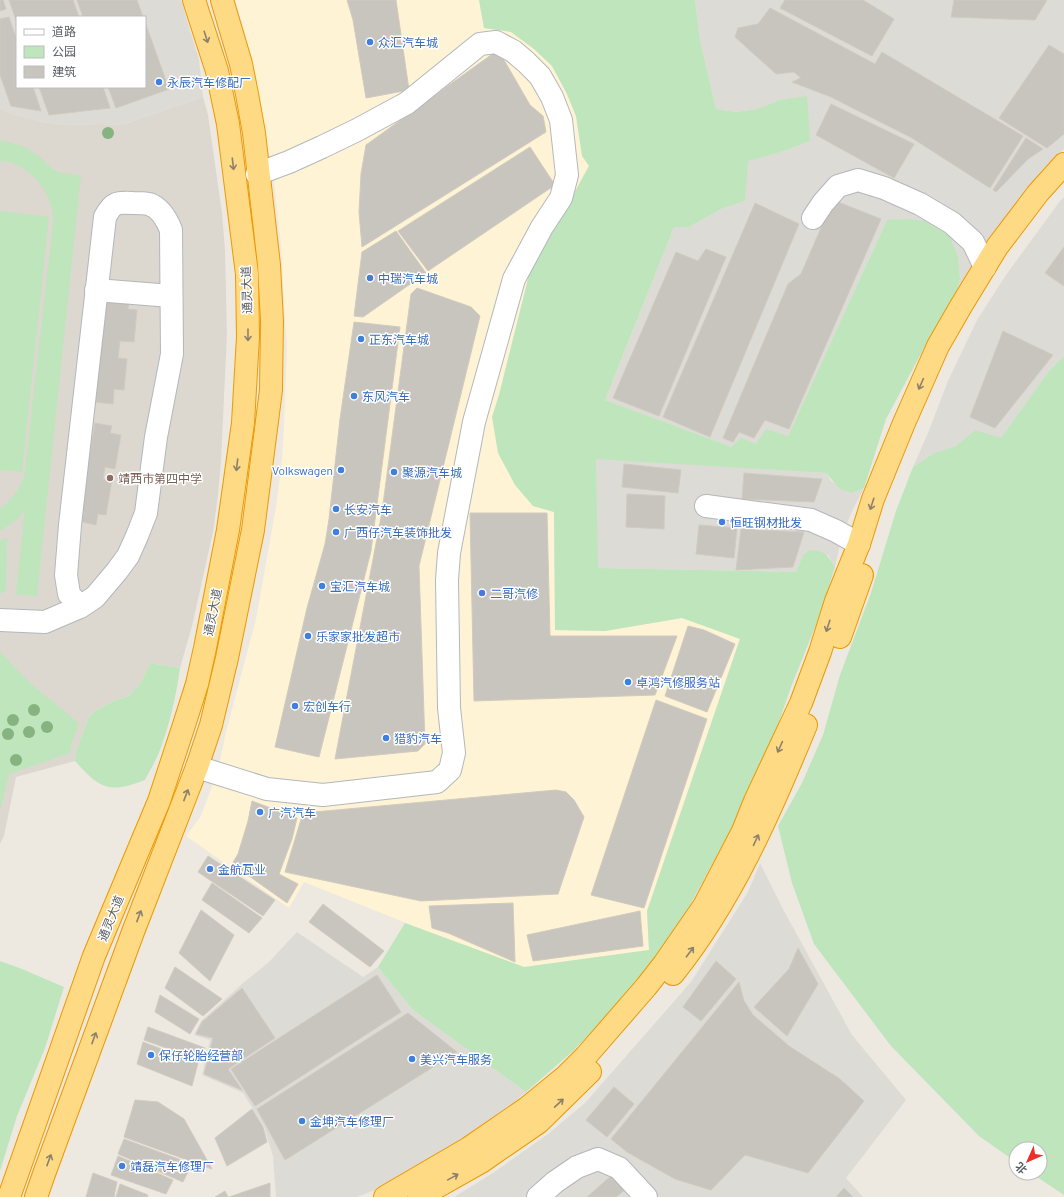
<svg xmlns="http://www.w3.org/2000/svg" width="1064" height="1197" viewBox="0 0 1064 1197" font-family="Barlow,'Noto Sans SC',sans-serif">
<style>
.commercial{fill:#fef3d4}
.industrial{fill:#dddbd5;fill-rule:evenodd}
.education{fill:#ddd8cf}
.green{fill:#bee5bc}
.building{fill:#c8c4be;stroke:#d1cbbf}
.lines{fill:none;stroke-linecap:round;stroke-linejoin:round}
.minor-casing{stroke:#b3b7bc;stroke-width:24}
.highway-casing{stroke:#ed9800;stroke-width:24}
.minor{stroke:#fff;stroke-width:22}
.highway{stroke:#ffda85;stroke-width:22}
.tree{fill:#87b381}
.oneway{stroke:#8b826c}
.shop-dot{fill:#3f7fe0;stroke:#fff;stroke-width:1.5}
.education-dot{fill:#8d6e63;stroke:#fff;stroke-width:1.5}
.labels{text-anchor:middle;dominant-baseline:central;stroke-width:3;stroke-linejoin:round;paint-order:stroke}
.shop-label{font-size:12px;fill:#366cbe;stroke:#fff;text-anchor:start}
.street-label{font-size:12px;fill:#595d62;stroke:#fff}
.education-label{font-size:12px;fill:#785e54;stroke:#fff;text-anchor:start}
</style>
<rect width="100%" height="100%" fill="#ede9e0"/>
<polygon class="commercial" points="235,0 479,0 484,28 511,32 534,49 552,66 567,94 576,116 579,136 589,166 529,275 499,395 492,417 533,506 554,512 555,630 605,631 682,618 740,638 647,911 649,950 524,967 431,933 304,882 289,908 186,836 201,816 218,770 226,732 256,619 276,507 282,460 284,425 287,351 281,244 274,182 252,62 241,18"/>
<g class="industrial">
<path d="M0,0H181L199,60L203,97L122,125L100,124L64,125L43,122L12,114L0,108ZM17,17H145V87H17Z"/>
<polygon points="695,0 1064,0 1064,149 1042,170 993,236 955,302 960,278 958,257 887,220 788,436 756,444 732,447 605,400 674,227 689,227 721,209 745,201 747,161 781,152 810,141 780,100 757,109 736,112 716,109 700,40"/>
<polygon points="1064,197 1064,356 1049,371 1001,439 975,430 956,446 934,453 913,467 928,433 948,381 977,320 1006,275 1060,201"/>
<polygon points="596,458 826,473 831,481 852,493 864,488 853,509 842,535 835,567 828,555 803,555 796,572 597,568"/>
<polygon points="760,863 784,911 852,1035 906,1100 846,1178 863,1197 454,1197 493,1173 548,1134 585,1103 691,982 748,892"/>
<polygon points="297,932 363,977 378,967 413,1010 526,1092 476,1133 375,1190 357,1197 276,1197 273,1156 264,1127 243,1093 202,1075 210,1040 194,1035 201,1021 242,984 269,962"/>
</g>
<polygon class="education" points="203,97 208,115 222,213 225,250 227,334 221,461 218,495 213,532 192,626 180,668 150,663 140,684 129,696 113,701 99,709 89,716 76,752 75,761 16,777 4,836 0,844 0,108 12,114 43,122 64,125 100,124 122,125"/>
<g class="green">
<path d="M479,0H695L700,40L716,109L736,112L757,109L780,100L807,96L810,141L781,152L748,161L745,201L721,209L689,227H674L605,400L732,447L741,438L756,444L766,429L788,436L887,220L907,219L925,221L950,237L958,257L960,278L955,302L924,348L886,419L864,488L852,493L840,489L826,473L596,459L598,568L796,572L803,555L810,550C826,552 827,554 835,567L819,617L791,687L768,753L739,814L690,905L666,943L608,1016L573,1051L526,1092L413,1010L378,967L405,923L524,967L649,950L647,911L740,639L682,618L605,631L555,630L554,512L533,506L515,485L498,453L492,417L499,395L529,275L589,166L582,156L576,116L567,94L552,66L534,49L511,32L484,28Z"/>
<path d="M0,140L23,146L39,156L53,169L60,173L81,175L37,596L16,594L25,509L19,518L0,531V509C12,501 18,490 24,477L53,223C53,218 53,211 51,205C44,183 24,162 0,161Z"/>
<polygon points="0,211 49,217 22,472 0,470"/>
<polygon points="1064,356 1064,1195 1031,1173 1040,1173 1040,1149 1016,1149 1016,1162 979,1136 891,1046 814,944 792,883 778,826 802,783 823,735 840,675 871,593 896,511 913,467 934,453 956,446 975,430 1001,438 1049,371"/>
<polygon points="7,538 6,590 0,594 0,541"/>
<path d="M0,652C12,664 23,677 36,688C50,700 66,711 79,724L73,739L70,753L9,774L0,811Z"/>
<path d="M150,663L180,668C176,697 169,728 158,755C154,764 149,772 145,780C109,794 100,789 75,761L76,752L89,716L99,709L113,701L129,696L140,684Z"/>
<polygon points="0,961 22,969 64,987 45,1048 17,1116 0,1171"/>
</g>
<g class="building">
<polygon points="0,0 3,0 6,9 0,11"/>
<polygon points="9,0 73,0 79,17 17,17 17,23"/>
<polygon points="77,0 137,0 143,17 83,17"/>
<polygon points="347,0 396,0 409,90 366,98 353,20"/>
<polygon points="785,0 863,0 894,19 872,56 780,8"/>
<polygon points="954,0 1047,0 1035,20 951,17"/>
<polygon points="770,8 875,64 882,52 1023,136 990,188 912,138 831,97 792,82 801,78 794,72 776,74 735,37 738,28 758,24"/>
<polygon points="9,17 17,41 17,87 33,87 41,111 11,106 0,75 0,19"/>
<polygon points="145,22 169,89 116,108 108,87 145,87"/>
<polygon points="1049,45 1064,54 1064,134 1047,148 999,118"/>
<polygon points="495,52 504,60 530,105 543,116 546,132 362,247 359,212 361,174 366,145"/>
<polygon points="39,87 103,87 110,108 49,115"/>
<polygon points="831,104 914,144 894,178 816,135"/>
<polygon points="1026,138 1043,149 1028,159 996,192 993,190"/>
<polygon points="530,147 555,185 428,271 398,231"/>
<polygon points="833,200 881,219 789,429 765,420 754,438 739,432 733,442 723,438 788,284 801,274"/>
<polygon points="755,203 799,224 710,437 663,417"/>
<polygon points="396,231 426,273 363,317 354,316 362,252"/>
<polygon points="1064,247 1064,286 1045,273"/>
<polygon points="706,249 726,257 659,416 613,398 676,252 698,261"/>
<polygon points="417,288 471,307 480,316 419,566 425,744 418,751 335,759 382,512 411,294"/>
<polygon points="104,298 129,301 128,309 137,310 134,342 120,341 118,358 127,359 124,390 114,389 113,404 94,402"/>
<polygon points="354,322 400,327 371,551 319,757 275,747 307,608 325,544 329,519 340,419"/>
<polygon points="1003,331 1053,355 995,428 970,417"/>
<polygon points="95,423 112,426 110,433 121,435 115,469 105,467 103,479 112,480 106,515 98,514 96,525 77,521"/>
<polygon points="624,464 681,470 678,493 622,487"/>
<polygon points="744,473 822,479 814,502 742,499"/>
<polygon points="627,494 665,496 664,529 626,527"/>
<polygon points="470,513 547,513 550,636 677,636 655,695 474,701"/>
<polygon points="699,525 737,528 734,558 696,554"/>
<polygon points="741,529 804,532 793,567 736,570"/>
<polygon points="688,626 704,630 735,644 707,712 665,696"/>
<polygon points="656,700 707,719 644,908 591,895"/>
<polygon points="556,790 566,792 574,800 584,817 558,894 421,901 285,872 303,813"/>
<polygon points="252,801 297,818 292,839 279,874 298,884 287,903 232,864 238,854 248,821"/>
<polygon points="208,856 275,900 263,916 198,872"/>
<polygon points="212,883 262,918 249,933 202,900"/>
<polygon points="513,903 515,962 448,933 432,928 429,906"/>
<polygon points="323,904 384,951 370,967 309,922"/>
<polygon points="201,910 234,935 210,981 179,953"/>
<polygon points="640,911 643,946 533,961 527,935"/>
<polygon points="798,948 818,984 787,1036 754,1007 789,969"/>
<polygon points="716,961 736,979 701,1021 683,1007"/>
<polygon points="175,967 222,999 203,1016 165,988"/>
<polygon points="377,975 401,1012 255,1106 231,1069"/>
<polygon points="739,982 744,1001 753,1015 789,1046 840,1079 864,1101 808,1173 745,1155 711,1190 675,1179 627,1152 611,1139"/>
<polygon points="242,988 275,1038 228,1069 242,1090 204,1074 213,1038 196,1034 202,1022"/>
<polygon points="160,995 199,1019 190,1034 155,1012"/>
<polygon points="408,1013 457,1052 285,1160 257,1109"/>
<polygon points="148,1027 205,1048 200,1060 144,1040"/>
<polygon points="143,1042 198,1063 192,1086 137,1064"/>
<polygon points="614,1087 634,1104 607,1137 586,1120"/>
<polygon points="135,1100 158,1102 184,1119 212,1169 124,1137"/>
<polygon points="252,1109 263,1127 267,1142 227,1166 215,1138"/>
<polygon points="124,1139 192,1164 183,1182 118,1154"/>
<polygon points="118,1156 173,1180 166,1194 111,1175"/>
<polygon points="93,1173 117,1182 114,1197 86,1197"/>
<polygon points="612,1175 625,1190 616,1197 587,1197"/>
<polygon points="270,1183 270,1197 229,1197"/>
<polygon points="120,1184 148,1195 147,1197 116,1197"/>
<polygon points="844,1188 853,1197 836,1197"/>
<polygon points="225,1191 228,1197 215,1197"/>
</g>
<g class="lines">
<g class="minor-casing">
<g id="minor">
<polyline points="813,218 823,203 838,186 858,180 884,188 920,204 952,223 973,242 985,267"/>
<polyline points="96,290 171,296"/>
<polyline points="706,506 811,520 836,531 859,544"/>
<path d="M0,620L45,622L80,607L95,597L117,571L128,556L137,536L146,513L156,437L172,354L171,230C167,220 161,208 149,204C144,203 138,203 133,203C117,202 113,202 105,217L70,525L66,575L69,594L80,607"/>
<polyline points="197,767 267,789 323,795 437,782 450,770 454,753 449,708 447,580 449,553 474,422 514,279 542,227 561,198 567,175 561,120 552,97 540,76 526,62 513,51 496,42 480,44 407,103 357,130 322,147 289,162 257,174"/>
<polyline points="538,1197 555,1182 577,1167 598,1159 619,1168 646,1197"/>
</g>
</g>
<g class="highway-casing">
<g id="highway">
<polyline points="840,637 862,575"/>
<path d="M673,974C732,900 770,813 806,725"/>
<polyline points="9,1197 94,956 159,801 184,725 197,684 205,648 228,530 243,423 248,337 247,274 228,124 217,71 194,0"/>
<polyline points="36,1197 44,1174 133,932 197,767 211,725 227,658 253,530 271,390 272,321 269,265 254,133 247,94 241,64 222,0"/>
<polyline points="385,1197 469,1148 527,1108 566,1076 586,1056 646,987 664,964 704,906 743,831 755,801 801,703 820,652 836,601 859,544 873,499 904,423 938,346 961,306 997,247 1038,193 1064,164"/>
<polyline points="419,1197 481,1162 539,1122 590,1072"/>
</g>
</g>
<use href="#minor" class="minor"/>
<use href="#highway" class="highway"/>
</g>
<g class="tree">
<circle cx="108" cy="133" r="6"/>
<circle cx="34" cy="710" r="6"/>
<circle cx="13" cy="720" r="6"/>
<circle cx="47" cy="727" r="6"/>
<circle cx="29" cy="732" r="6"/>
<circle cx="8" cy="734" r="6"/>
<circle cx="16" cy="760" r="6"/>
</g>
<defs><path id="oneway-shaft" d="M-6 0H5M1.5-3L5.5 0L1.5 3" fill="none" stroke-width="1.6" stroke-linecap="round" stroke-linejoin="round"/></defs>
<g class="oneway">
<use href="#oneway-shaft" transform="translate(206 37) rotate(72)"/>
<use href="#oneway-shaft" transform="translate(233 164) rotate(83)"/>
<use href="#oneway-shaft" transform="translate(248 335) rotate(90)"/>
<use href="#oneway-shaft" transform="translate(921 384) rotate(114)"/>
<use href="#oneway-shaft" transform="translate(237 465) rotate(97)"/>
<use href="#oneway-shaft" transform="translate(872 504) rotate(108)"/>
<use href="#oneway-shaft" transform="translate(828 626) rotate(108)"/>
<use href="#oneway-shaft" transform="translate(780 747) rotate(114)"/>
<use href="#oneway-shaft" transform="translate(186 795) rotate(-69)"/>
<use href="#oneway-shaft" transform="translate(756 840) rotate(-65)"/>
<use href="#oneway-shaft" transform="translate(139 916) rotate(-69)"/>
<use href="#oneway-shaft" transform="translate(690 952) rotate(-53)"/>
<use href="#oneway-shaft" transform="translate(94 1038) rotate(-70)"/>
<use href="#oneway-shaft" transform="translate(559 1103) rotate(-43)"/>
<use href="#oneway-shaft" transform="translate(49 1160) rotate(-70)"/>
<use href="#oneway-shaft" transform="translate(453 1177) rotate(-29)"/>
</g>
<g class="shop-dot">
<circle cx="370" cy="42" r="4"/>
<circle cx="159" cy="82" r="4"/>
<circle cx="370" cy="278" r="4"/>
<circle cx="361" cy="339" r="4"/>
<circle cx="354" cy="396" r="4"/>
<circle cx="341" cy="470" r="4"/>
<circle cx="394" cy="472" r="4"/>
<circle cx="336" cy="509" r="4"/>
<circle cx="722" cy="522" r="4"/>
<circle cx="336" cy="532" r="4"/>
<circle cx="322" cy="586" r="4"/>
<circle cx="482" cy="593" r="4"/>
<circle cx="308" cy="636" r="4"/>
<circle cx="628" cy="682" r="4"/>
<circle cx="295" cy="706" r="4"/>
<circle cx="386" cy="738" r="4"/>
<circle cx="260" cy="812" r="4"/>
<circle cx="210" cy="869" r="4"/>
<circle cx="151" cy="1055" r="4"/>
<circle cx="412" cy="1059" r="4"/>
<circle cx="302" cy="1121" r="4"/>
<circle cx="122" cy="1166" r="4"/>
</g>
<circle class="education-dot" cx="110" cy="478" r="4"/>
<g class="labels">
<g class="shop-label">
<text x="378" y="42">众汇汽车城</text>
<text x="167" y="82">永辰汽车修配厂</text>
<text x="378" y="278">中瑞汽车城</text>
<text x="369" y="339">正东汽车城</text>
<text x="362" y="396">东风汽车</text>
<text x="333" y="470" text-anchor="end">Volkswagen</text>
<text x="402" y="472">聚源汽车城</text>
<text x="344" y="509">长安汽车</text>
<text x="730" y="522">恒旺钢材批发</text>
<text x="344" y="532">广西仔汽车装饰批发</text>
<text x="330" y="586">宝汇汽车城</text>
<text x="490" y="593">二哥汽修</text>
<text x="316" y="636">乐家家批发超市</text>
<text x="636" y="682">卓鸿汽修服务站</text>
<text x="303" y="706">宏创车行</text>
<text x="394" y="738">猎豹汽车</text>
<text x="268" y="812">广汽汽车</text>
<text x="218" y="869">金航瓦业</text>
<text x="159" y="1055">保仔轮胎经营部</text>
<text x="420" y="1059">美兴汽车服务</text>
<text x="310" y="1121">金坤汽车修理厂</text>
<text x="130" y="1166">靖磊汽车修理厂</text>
</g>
<g class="street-label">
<text transform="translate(246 290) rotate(-92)">通灵大道</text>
<text transform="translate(212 612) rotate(-79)">通灵大道</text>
<text transform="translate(110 918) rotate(-68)">通灵大道</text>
</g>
<g class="education-label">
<text x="118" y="478">靖西市第四中学</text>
</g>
</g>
<rect x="16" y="16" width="130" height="72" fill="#ffffff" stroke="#bdbec0"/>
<rect x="24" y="29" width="20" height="6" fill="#ffffff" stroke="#bdbec0"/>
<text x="52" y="36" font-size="12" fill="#595d62">道路</text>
<rect x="24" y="46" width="20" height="12" fill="#bee5bc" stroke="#bdbec0"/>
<text x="52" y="56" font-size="12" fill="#595d62">公园</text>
<rect x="24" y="66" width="20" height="12" fill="#c8c4be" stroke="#bdbec0"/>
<text x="52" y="76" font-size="12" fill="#595d62">建筑</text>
<g transform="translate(1028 1161) rotate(225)"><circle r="19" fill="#ffffff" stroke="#bdbec0"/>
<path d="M0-3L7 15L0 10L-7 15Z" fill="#ed2d26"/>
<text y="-6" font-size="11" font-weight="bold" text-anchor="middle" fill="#595d62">北</text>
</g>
</svg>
